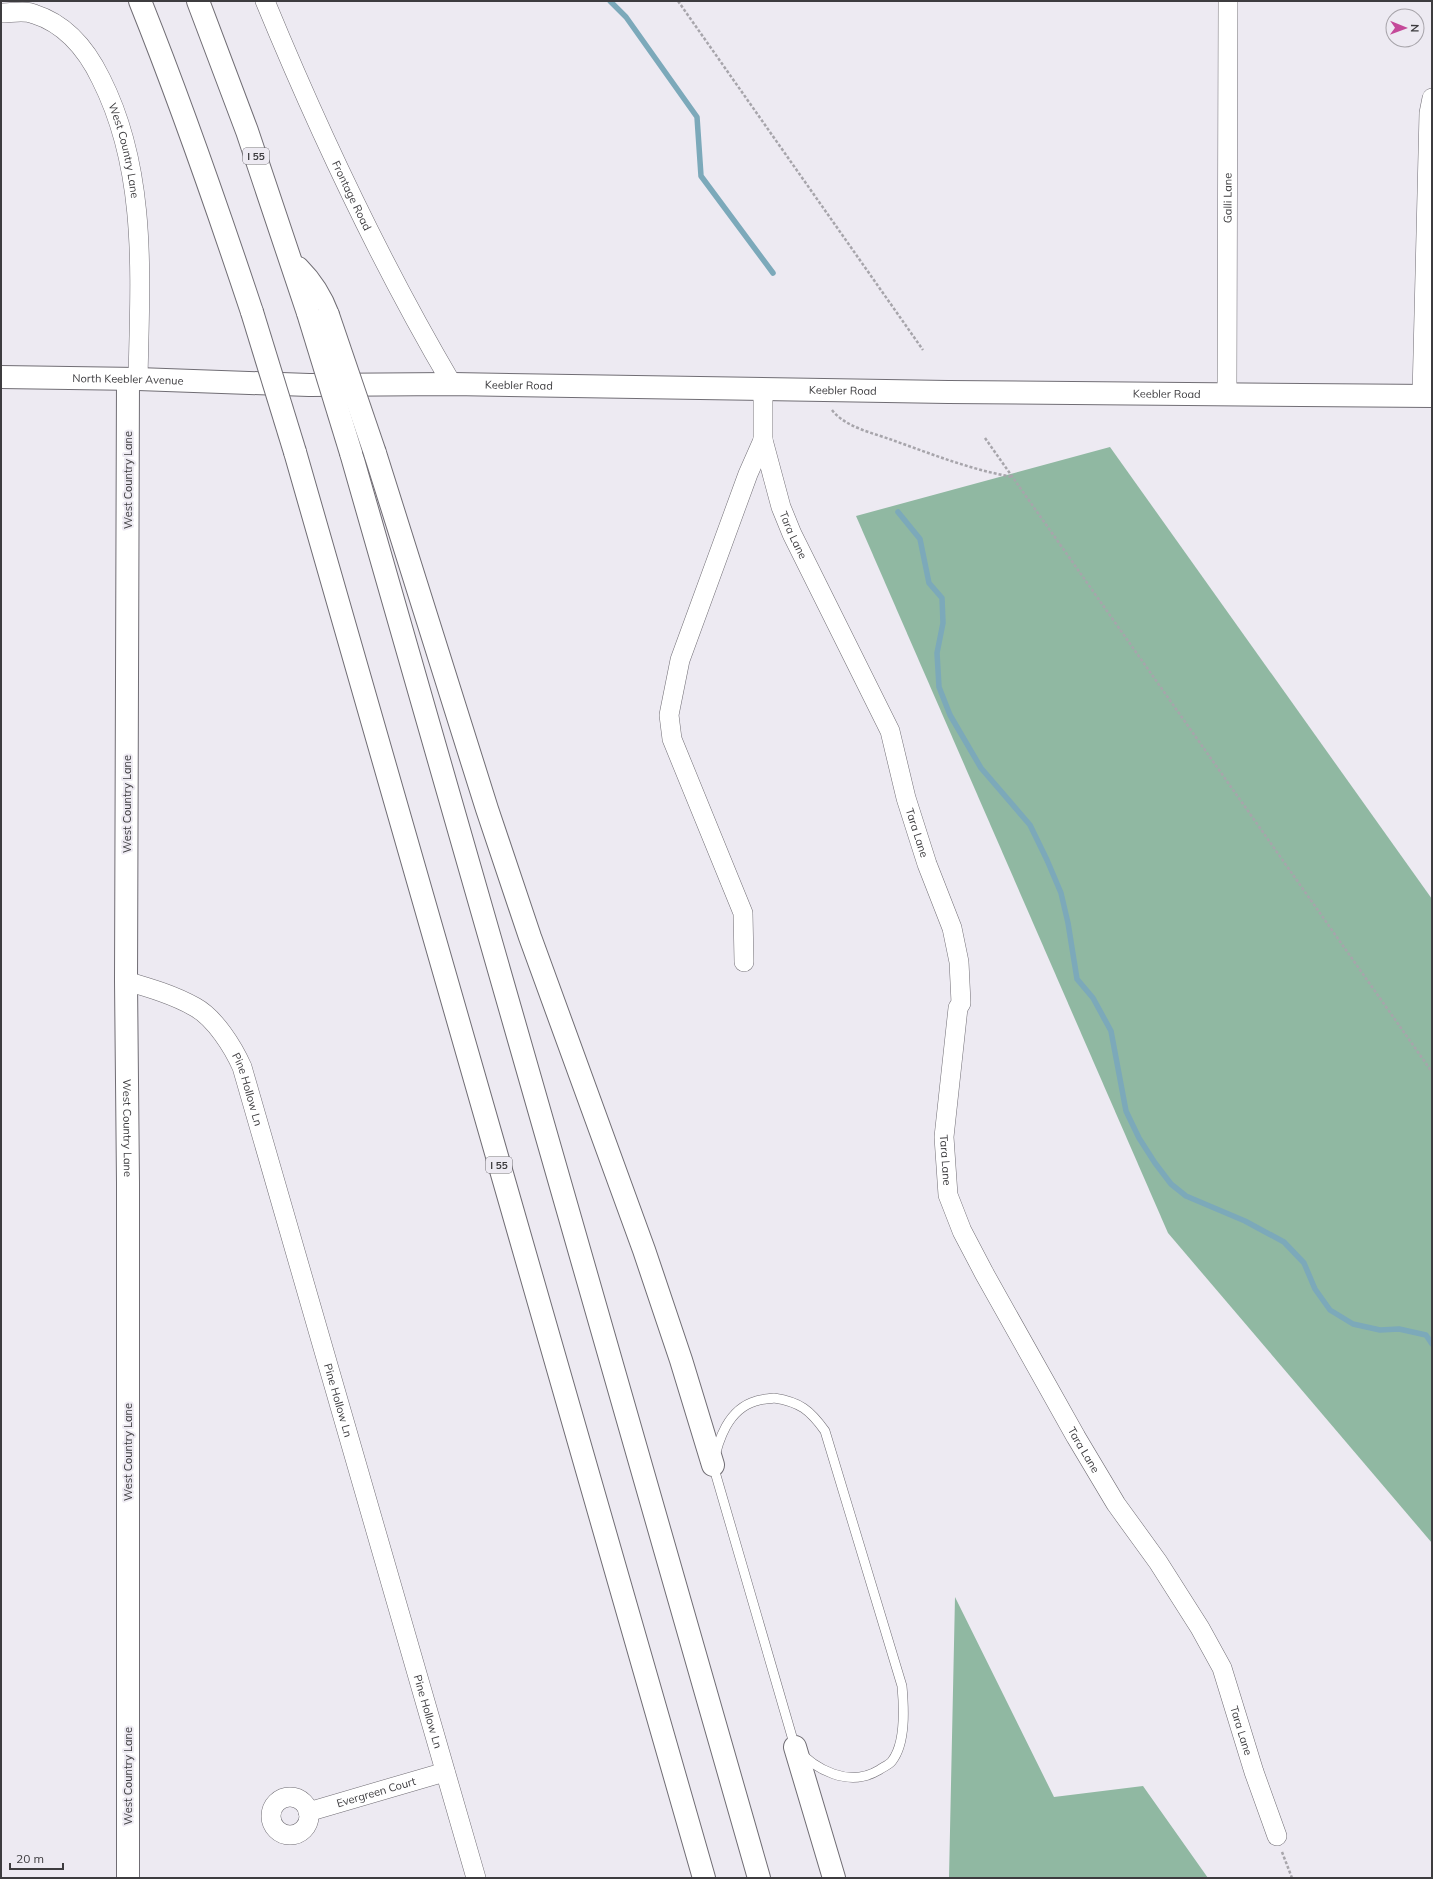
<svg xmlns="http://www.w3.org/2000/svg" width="1433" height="1879" viewBox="0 0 1433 1879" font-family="Mulish,sans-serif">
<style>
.forest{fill:#90b8a2}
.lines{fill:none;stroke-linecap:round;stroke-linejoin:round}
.stream{stroke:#7ca9ba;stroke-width:5.5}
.lane-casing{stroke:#706d74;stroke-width:10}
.street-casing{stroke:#706d74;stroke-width:20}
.secondary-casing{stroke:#706d74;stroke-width:24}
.highway-casing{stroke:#706d74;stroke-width:24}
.path{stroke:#a7a5ab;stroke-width:2.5;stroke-dasharray:3 2;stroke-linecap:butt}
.lane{stroke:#fff;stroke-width:9}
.street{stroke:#fff;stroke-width:19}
.secondary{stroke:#fff;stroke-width:22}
.highway{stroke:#fff;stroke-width:22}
.highway-bridge-casing{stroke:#706d74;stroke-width:24;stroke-linecap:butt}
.highway-bridge{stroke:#fff;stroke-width:22}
.labels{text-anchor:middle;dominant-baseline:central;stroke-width:4;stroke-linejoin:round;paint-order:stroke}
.shield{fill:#edeaf2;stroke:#727075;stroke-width:1}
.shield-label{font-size:10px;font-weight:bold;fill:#3d3c3f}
.street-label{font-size:11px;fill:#3d3c3f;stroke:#edeaf2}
</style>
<rect width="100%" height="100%" fill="#edeaf2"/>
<g class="forest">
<polygon points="1110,447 1432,899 1432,1543 1168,1233 856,516"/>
<polygon points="955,1597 1054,1797 1143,1786 1208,1878 949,1878"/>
</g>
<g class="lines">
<g class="stream">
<polyline points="610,1 626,17 697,117 701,176 773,273"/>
<polyline points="898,512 920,539 929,583 942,598 943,623 937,653 939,687 950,715 981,768 1030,825 1047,860 1061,893 1068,923 1077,979 1093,998 1111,1031 1126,1111 1139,1138 1155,1163 1171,1184 1186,1196 1245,1221 1284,1242 1304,1263 1315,1289 1330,1310 1353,1324 1380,1330 1399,1329 1426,1335 1432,1344"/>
</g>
<g class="lane-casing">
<path id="lane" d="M774,1398C800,1402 810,1410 825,1431L902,1686C904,1708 906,1743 892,1761C889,1765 883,1767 879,1770C849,1788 815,1770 795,1747L713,1465C718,1440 728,1409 756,1401C761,1399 768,1399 774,1398Z"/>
</g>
<g class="street-casing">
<g id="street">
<path id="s1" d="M265,1C319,132 380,262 452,384"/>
<path id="s2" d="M1,13C11,13 25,10 34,14C66,24 87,50 101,79C148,172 140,278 138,379"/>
<path id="s3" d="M763,390V440L781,507L792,534L890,731L906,798L927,864L952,928L959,962L961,1003L958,1008L944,1137L948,1195L962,1231L984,1273L1076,1437L1116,1504L1158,1562L1200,1628L1222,1668L1254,1772L1277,1836"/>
<path id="s4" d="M1227,394L1228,1"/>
<polyline points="1422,395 1429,113 1432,98"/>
<polyline points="744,962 743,913 672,739 669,715 680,660 748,474 763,440"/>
<path id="s5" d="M126,981C150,988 174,995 195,1007C215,1018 233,1047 242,1067L476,1878"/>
<circle cx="290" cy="1816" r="19"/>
<path id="s6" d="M308,1812L445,1772"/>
</g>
</g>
<g class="secondary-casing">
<g id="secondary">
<path id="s7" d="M1,377L138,379L309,385L452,384L948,392L1432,396"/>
<path id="s8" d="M128,379L126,981L128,1182V1878"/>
</g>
</g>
<g class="highway-casing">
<g id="highway">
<path d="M140,1C181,103 217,207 252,312"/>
<polyline points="198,1 247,131 308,313"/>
<path d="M298,268C312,282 321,296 328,315"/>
<polyline points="295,452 704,1878"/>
<polyline points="351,453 759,1878"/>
<polyline points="375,453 487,809 530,937 644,1250 681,1360 713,1465"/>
<polyline points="795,1747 834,1878"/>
</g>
</g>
<g class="path">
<polyline points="678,1 923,350"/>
<path d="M832,410C846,428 874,433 895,441C934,455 972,470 1013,477"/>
<polyline points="985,438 1432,1072"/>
<polyline points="1282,1852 1292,1878"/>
</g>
<use href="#lane" class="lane"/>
<use href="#street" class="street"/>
<use href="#secondary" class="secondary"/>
<use href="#highway" class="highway"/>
<g class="highway-bridge-casing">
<g id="highway-bridge">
<polyline points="252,312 295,452"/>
<polyline points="308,313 351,453"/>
<polyline points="328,315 375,453"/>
</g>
</g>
<use href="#highway-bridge" class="highway-bridge"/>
</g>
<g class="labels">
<g class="shield">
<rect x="243" y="148" width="26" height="16" rx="3"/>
<rect x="486" y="1157" width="26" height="16" rx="3"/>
</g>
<g class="shield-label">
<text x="256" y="156">I 55</text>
<text x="499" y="1165">I 55</text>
</g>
<g class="street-label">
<text stroke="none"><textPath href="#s2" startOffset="205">West Country Lane</textPath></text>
<text stroke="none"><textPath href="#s1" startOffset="213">Frontage Road</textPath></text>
<text stroke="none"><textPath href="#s4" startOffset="196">Galli Lane</textPath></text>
<text stroke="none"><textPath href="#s7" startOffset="127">North Keebler Avenue</textPath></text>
<text stroke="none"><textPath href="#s7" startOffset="518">Keebler Road</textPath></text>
<text stroke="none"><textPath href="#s7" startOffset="842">Keebler Road</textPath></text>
<text stroke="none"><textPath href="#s7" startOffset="1166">Keebler Road</textPath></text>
<text transform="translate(128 480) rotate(-90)">West Country Lane</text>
<text stroke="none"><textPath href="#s3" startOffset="150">Tara Lane</textPath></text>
<text transform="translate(127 804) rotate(-90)">West Country Lane</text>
<text stroke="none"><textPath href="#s3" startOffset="474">Tara Lane</textPath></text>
<text stroke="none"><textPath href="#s5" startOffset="174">Pine Hollow Ln</textPath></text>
<text stroke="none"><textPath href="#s8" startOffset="749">West Country Lane</textPath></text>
<text stroke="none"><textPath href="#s3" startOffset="810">Tara Lane</textPath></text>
<text stroke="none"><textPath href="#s5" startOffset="498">Pine Hollow Ln</textPath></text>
<text stroke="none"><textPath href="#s3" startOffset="1134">Tara Lane</textPath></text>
<text transform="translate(128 1452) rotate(-90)">West Country Lane</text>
<text stroke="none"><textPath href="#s5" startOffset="822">Pine Hollow Ln</textPath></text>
<text stroke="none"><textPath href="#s3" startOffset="1458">Tara Lane</textPath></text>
<text transform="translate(128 1776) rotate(-90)">West Country Lane</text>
<text stroke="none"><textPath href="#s6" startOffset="71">Evergreen Court</textPath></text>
</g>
</g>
<rect width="1433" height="1879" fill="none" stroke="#3d3c3f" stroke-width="4"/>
<g transform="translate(1405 28) rotate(91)"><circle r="19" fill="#edeaf2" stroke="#a7a4aa"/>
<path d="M0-3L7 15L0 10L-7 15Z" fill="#c44999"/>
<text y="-6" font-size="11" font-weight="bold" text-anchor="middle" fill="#3d3c3f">N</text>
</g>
<path d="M10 1863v6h53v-6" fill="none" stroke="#3d3c3f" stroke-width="2"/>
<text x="16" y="1863" font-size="12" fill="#3d3c3f" stroke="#edeaf2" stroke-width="3" paint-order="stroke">20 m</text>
</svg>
